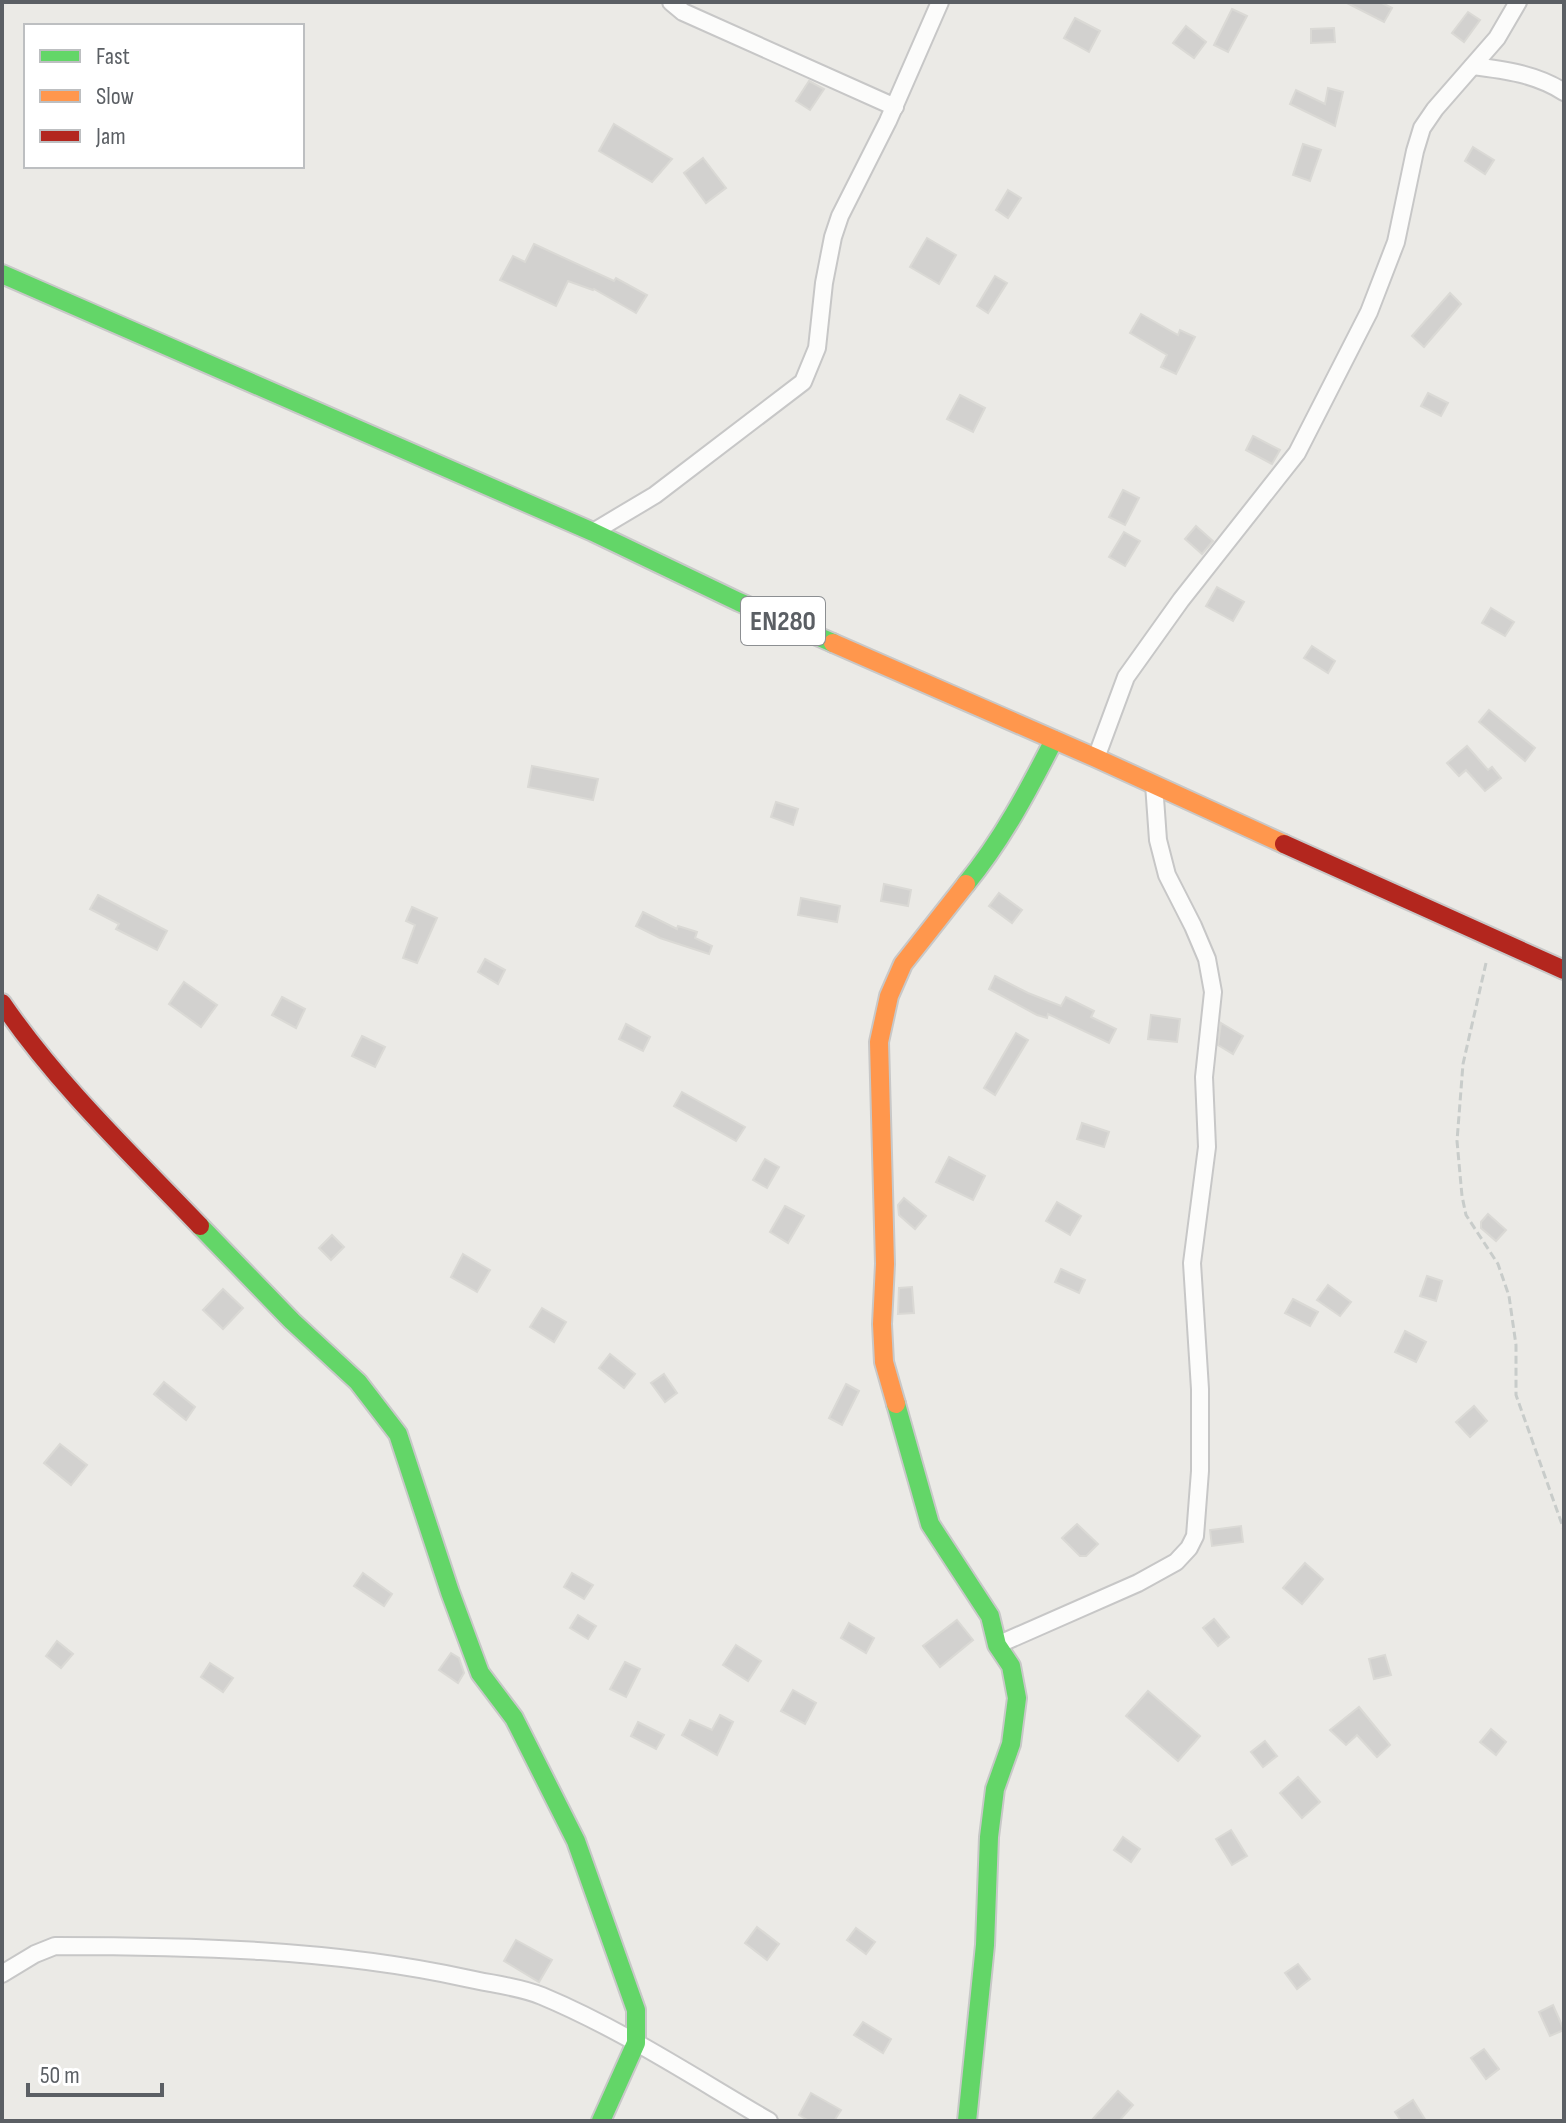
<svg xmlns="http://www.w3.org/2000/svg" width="1566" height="2123" viewBox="0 0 1566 2123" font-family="'Sofia Sans Condensed',sans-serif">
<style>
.building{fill:#d2d1cf;stroke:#dad9d5;stroke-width:2}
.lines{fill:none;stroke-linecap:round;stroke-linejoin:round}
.street-casing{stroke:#c7c7c7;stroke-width:20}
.fast-casing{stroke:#c8c8c8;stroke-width:22}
.slow-casing{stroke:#c8c8c8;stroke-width:22}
.jam-casing{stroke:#c8c8c8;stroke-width:22}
.path{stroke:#c8ccca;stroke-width:3;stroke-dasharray:8 4;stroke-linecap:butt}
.street{stroke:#fcfcfb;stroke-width:16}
.fast{stroke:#63d668;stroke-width:18}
.slow{stroke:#ff974d;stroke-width:18}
.jam{stroke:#b3261e;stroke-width:18}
.labels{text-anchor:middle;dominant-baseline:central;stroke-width:6;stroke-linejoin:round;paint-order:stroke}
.shield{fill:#fff;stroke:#8c8f92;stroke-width:2}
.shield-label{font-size:28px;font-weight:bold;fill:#5b5f64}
</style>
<rect width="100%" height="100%" fill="#ebeae6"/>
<g class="building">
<polygon points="1345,2 1380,2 1392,8 1384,22"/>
<polygon points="1232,9 1247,16 1228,52 1214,45"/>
<polygon points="1468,12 1480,20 1464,42 1452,33"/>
<polygon points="1075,18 1100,31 1089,52 1064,38"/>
<polygon points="1186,26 1206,42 1194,58 1173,43"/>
<polygon points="1334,28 1335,42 1311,43 1311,29"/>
<polygon points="809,81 824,89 810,110 796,101"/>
<polygon points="1328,88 1343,92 1335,126 1290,104 1296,90 1325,104"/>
<polygon points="614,124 672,159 652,182 599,151"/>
<polygon points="1303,144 1321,150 1310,181 1293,175"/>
<polygon points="1473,147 1494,160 1485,174 1465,161"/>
<polygon points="703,158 726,188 706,203 684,173"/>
<polygon points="1008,190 1021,198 1008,218 996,210"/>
<polygon points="927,238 956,255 939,284 910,267"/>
<polygon points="534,244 614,281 616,278 647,295 636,313 594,289 593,290 568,281 556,306 500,280 513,256 525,262"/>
<polygon points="995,276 1007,283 988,313 977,306"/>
<polygon points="1450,293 1461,304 1424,347 1412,336"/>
<polygon points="1141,314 1178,335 1180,330 1195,337 1176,374 1161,367 1167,355 1130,333"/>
<polygon points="1428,393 1448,403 1441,416 1421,406"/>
<polygon points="960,395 985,408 973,432 947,419"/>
<polygon points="1253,436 1280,450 1272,464 1246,450"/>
<polygon points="1123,490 1139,498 1125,525 1109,517"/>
<polygon points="1196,526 1213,541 1202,554 1185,539"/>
<polygon points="1124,532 1140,541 1125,566 1109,557"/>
<polygon points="1217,587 1244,602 1233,621 1206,606"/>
<polygon points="1491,608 1514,622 1505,636 1482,623"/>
<polygon points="1312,646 1335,661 1328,673 1304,658"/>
<polygon points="1489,710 1535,748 1525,761 1479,722"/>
<polygon points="1467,746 1488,770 1492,767 1501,778 1485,791 1466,770 1459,776 1447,763"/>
<polygon points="532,766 598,779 593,800 528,787"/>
<polygon points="776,802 798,809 793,825 771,817"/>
<polygon points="884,884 911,890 908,906 881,901"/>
<polygon points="999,893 1022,910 1012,923 989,906"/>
<polygon points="98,895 167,931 157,950 116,929 119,924 90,909"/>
<polygon points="801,898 840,906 837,922 798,915"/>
<polygon points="412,907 437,918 417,963 403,958 415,925 406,921"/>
<polygon points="643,912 677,929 678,926 697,932 695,938 712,946 709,954 660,938 636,926"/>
<polygon points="485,959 505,970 498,984 478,972"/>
<polygon points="995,976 1028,993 1061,1006 1066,997 1094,1011 1091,1017 1116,1029 1109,1043 1048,1014 1047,1018 1037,1015 989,989"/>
<polygon points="184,982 217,1005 201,1027 169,1004"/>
<polygon points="282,997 305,1009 296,1028 272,1015"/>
<polygon points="1151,1015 1180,1019 1177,1042 1148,1039"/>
<polygon points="1221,1023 1243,1036 1233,1054 1218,1045"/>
<polygon points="626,1024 650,1037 643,1051 619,1039"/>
<polygon points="1016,1033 1028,1040 995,1095 984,1088"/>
<polygon points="362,1036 385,1047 375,1067 352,1056"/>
<polygon points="682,1092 745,1127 736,1141 674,1106"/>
<polygon points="1082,1123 1109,1132 1104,1147 1077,1139"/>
<polygon points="949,1157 985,1176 973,1200 936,1182"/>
<polygon points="765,1159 779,1167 767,1188 753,1180"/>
<polygon points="904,1198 926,1216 915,1229 899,1215 898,1205"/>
<polygon points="1057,1202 1081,1216 1070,1235 1046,1221"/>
<polygon points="785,1206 804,1216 788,1243 770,1232"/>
<polygon points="1488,1214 1506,1230 1496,1241 1481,1228 1481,1222"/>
<polygon points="332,1235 344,1247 331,1260 319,1248"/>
<polygon points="463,1254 490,1270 477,1292 451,1277"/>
<polygon points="1061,1269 1085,1280 1079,1293 1055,1282"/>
<polygon points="1427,1276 1442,1281 1436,1301 1420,1296"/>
<polygon points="1328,1285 1351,1302 1340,1316 1317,1300"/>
<polygon points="912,1287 914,1313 898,1314 899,1288"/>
<polygon points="223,1289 243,1308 223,1329 203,1310"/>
<polygon points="1293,1299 1318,1312 1310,1326 1285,1313"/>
<polygon points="542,1308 566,1322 554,1342 530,1327"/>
<polygon points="1405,1331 1426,1342 1416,1362 1395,1352"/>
<polygon points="610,1354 635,1374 624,1388 599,1368"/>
<polygon points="664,1374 677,1393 665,1402 651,1383"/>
<polygon points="164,1382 195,1407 186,1420 154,1394"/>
<polygon points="846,1384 859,1391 842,1425 829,1418"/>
<polygon points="1474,1406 1487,1421 1470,1437 1456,1422"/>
<polygon points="60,1444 87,1465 71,1485 44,1463"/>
<polygon points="1077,1524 1098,1544 1086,1556 1080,1556 1062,1538"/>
<polygon points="1241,1526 1243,1542 1212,1546 1210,1530"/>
<polygon points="1305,1563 1323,1579 1302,1604 1283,1588"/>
<polygon points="363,1573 392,1594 384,1606 354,1586"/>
<polygon points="572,1573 593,1585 584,1599 564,1587"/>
<polygon points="578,1615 596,1626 588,1639 570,1628"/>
<polygon points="1214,1619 1229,1637 1218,1646 1203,1628"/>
<polygon points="957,1620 973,1640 940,1667 923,1646"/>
<polygon points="849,1623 874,1638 866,1653 841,1638"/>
<polygon points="57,1641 73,1654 61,1668 46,1656"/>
<polygon points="736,1645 761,1661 748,1681 723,1665"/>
<polygon points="451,1653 459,1658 464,1673 458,1683 439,1670"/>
<polygon points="1385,1655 1391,1675 1374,1679 1369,1659"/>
<polygon points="625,1662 640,1669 626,1697 610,1689"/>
<polygon points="210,1663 233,1678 223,1692 201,1677"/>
<polygon points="793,1690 816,1703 805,1724 781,1711"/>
<polygon points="1148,1691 1200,1736 1178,1761 1126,1716"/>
<polygon points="1359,1707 1390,1745 1377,1757 1357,1735 1346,1745 1330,1730"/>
<polygon points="720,1715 733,1722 717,1755 682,1735 690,1720 712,1730"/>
<polygon points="638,1722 664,1735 656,1749 631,1736"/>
<polygon points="1491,1729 1506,1742 1496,1755 1480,1742"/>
<polygon points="1265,1741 1277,1756 1263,1767 1251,1752"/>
<polygon points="1298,1777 1320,1802 1302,1818 1280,1793"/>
<polygon points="1231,1830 1247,1856 1232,1865 1216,1839"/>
<polygon points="1123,1837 1140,1849 1131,1862 1114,1850"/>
<polygon points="757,1927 779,1944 767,1960 745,1943"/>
<polygon points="856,1928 875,1942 866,1954 847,1940"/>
<polygon points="516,1940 552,1960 539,1982 504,1961"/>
<polygon points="1298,1964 1310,1979 1297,1989 1285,1973"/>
<polygon points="1553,2005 1564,2030 1550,2036 1539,2012"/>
<polygon points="863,2022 891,2039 883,2053 854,2035"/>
<polygon points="1484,2049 1499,2069 1486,2079 1471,2058"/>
<polygon points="1118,2091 1133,2105 1119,2121 1091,2121"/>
<polygon points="811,2093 841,2110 834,2121 809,2121 799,2115"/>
<polygon points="1413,2100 1426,2121 1401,2121 1395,2112"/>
</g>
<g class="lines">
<g class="street-casing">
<g id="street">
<polyline points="671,2 683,12 895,107"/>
<path d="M1473,66C1505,70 1536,74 1564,92"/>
<polyline points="593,532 655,495 803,382 817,348 824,283 833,237 840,216 888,121 940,2"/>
<polyline points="1096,758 1126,677 1181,600 1297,453 1369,312 1396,242 1415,151 1422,128 1435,109 1497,38 1518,2"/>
<polyline points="997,1645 1138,1583 1176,1562 1189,1548 1195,1536 1200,1471 1200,1389 1192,1263 1207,1147 1204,1077 1213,992 1207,959 1193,926 1167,875 1158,840 1154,784"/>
<path d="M2,1974L35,1954L55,1946C190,1946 333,1949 465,1978C490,1984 518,1986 542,1996C621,2029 695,2078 769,2121"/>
</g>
</g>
<g class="fast-casing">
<g id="fast">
<polyline points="2,274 593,532 739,602 833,643"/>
<path d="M966,884C1002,840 1028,791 1054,740"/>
<polyline points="200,1226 292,1321 358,1382 398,1434 450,1592 480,1673 514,1718 576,1841 636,2010 636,2043 601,2121"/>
<polyline points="896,1404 930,1524 990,1616 997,1645 1011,1666 1017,1698 1011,1744 995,1789 989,1837 985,1945 967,2121"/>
</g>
</g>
<g class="slow-casing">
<g id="slow">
<polyline points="833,643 1096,758 1284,844"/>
<polyline points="896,1404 884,1362 882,1324 885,1264 879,1042 889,996 903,964 966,884"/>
</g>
</g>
<g class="jam-casing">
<g id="jam">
<polyline points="1284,844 1564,970"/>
<path d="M2,1003C58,1085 132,1155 200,1226"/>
</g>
</g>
<polyline class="path" points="1486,963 1463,1064 1457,1141 1462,1196 1466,1215 1498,1264 1509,1296 1516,1345 1516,1395 1564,1530"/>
<use href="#street" class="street"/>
<use href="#fast" class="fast"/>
<use href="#slow" class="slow"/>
<use href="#jam" class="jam"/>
</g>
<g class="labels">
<rect class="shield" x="741" y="597" width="84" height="48" rx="6"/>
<g class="shield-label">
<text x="783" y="621">EN280</text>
</g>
</g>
<rect width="1566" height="2123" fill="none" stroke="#5b5f64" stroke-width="8"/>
<rect x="24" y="24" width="280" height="144" fill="#ffffff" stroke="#bdbfc1" stroke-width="2"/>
<rect x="40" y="50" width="40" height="12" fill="#63d668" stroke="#bdbfc1" stroke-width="2"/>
<text x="96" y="64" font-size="24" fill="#5b5f64">Fast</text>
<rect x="40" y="90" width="40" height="12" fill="#ff974d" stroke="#bdbfc1" stroke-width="2"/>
<text x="96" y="104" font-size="24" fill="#5b5f64">Slow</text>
<rect x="40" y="130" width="40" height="12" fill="#b3261e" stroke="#bdbfc1" stroke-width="2"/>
<text x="96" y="144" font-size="24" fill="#5b5f64">Jam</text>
<path d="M28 2083v12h134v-12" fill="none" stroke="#5b5f64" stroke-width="4"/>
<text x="40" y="2083" font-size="24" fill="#5b5f64" stroke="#ffffff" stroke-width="6" paint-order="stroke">50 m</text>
</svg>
